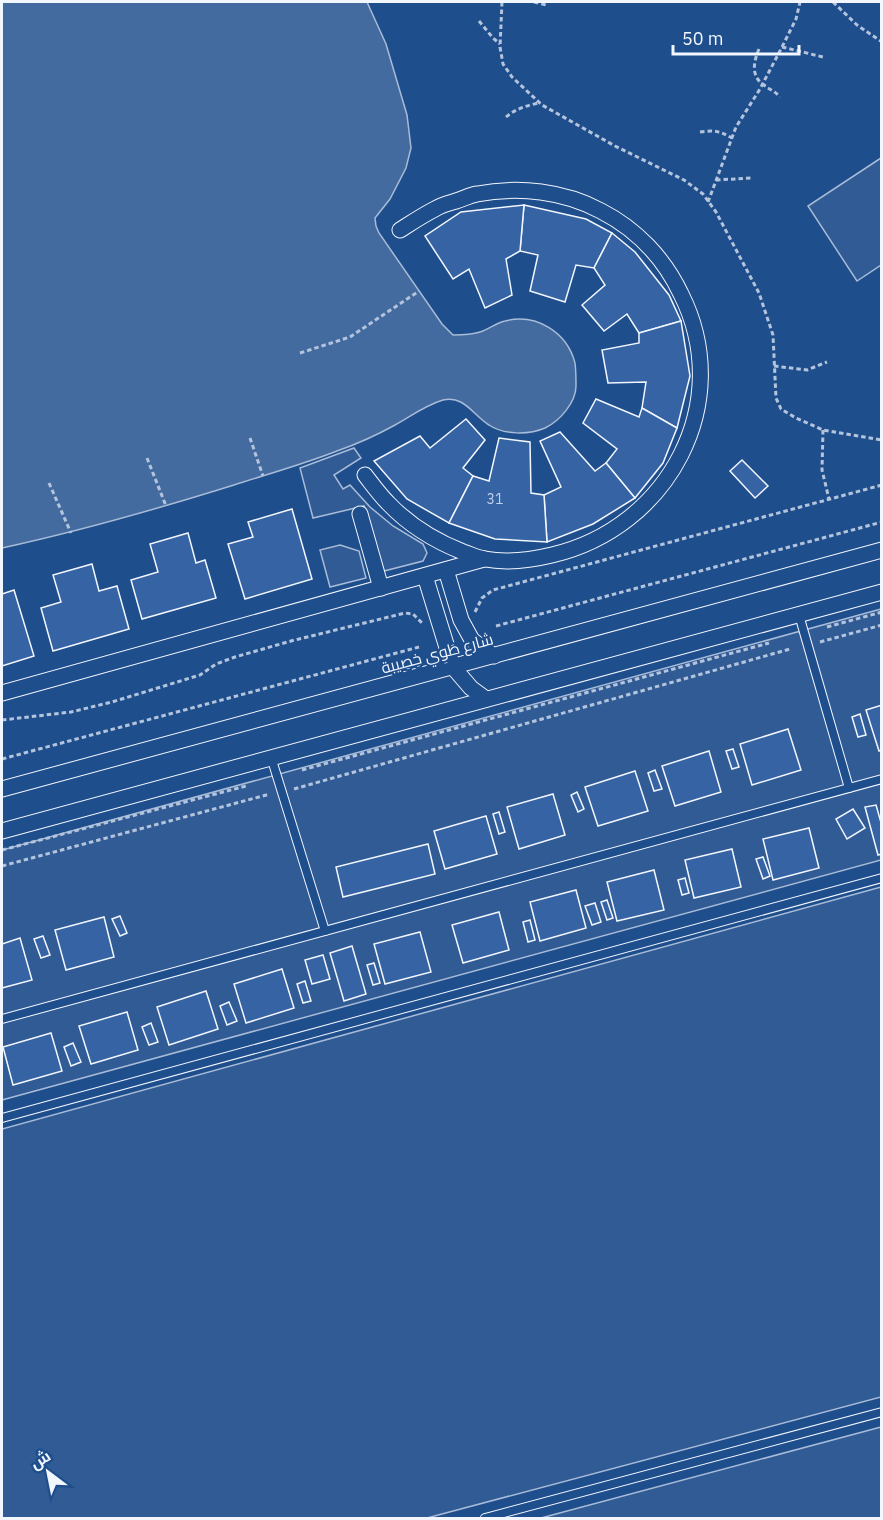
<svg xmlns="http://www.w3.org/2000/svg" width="883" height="1520" viewBox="0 0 883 1520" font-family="'IBM Plex Sans',Cairo,sans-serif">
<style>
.built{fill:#305b95;stroke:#a8bbd7;stroke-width:1.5}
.water{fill:#446ba0;stroke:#a8bbd7;stroke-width:1.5}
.building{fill:#3563a3;stroke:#f2f6ff;stroke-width:1.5}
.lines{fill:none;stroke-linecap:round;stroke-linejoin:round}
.lane-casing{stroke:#f2f6ff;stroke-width:10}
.street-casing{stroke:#f2f6ff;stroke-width:17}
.path{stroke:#b3c4dc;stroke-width:3;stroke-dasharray:4.5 3;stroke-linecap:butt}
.lane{stroke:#1f4e8c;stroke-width:8}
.street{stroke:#1f4e8c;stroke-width:15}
.labels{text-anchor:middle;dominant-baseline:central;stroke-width:4.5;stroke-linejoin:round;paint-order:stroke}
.number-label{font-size:14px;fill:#c3d1e8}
.street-label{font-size:16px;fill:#f2f6ff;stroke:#1f4e8c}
</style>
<rect width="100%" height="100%" fill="#1f4e8c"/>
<g class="built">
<polygon points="881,158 881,265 857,281 808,206"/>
<polygon points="354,448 361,458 334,475 343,489 350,485 370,507 393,526 423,544 427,553 423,561 384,571 364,506 313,518 300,468"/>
<polygon points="340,545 359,551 366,578 330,587 320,550"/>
<polygon points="881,609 881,860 2,1100 2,850"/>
<polygon points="881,887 881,1397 427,1518 2,1518 2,1129"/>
<polygon points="881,1427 881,1518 541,1518"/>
</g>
<path class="water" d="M2,2H367L386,44L407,115L411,148L406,168L390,199L375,218L376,226L379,233L442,324L453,335C463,335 471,335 480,332C489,329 496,323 505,321C536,313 567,332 575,363C576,370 576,378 576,386C576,402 560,421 545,428C529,435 504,435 489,425C473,415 464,395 443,400C426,405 411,416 395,425C377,435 357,444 337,451C304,464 268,474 234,485C157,509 80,531 2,548Z"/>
<g class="building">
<polygon points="524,205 586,219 612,233 594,268 576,265 565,302 530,291 538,255 520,251"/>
<polygon points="524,205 520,251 506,259 512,295 485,308 469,269 453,279 425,236 461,212"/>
<polygon points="612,233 635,252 669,295 681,321 639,333 627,314 604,331 582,305 605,285 594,268"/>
<polygon points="681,321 690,376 677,428 642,408 646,382 608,383 602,350 639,343 639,333"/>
<polygon points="596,399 639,417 642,408 677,428 663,463 635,498 606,463 617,449 583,423"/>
<polygon points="466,419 485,440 463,468 473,476 449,523 407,499 374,461 420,436 430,448"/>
<polygon points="560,432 595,471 606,463 635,498 593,524 547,542 544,495 561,487 540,441"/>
<polygon points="499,438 530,442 531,493 544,495 547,542 495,539 449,523 473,476 489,481"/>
<polygon points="742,460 768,486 755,498 730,471"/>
<polygon points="292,509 312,579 245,599 228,544 253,537 248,522"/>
<polygon points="188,533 196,563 205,560 216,598 142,619 131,580 158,572 150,544"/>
<polygon points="92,564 99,591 117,586 129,629 53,651 41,608 61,602 53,575"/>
<polygon points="14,590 34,656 2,666 2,594"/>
<polygon points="882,705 882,750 879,751 866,710"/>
<polygon points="860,714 866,735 858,737 852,717"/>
<polygon points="788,729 801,770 752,785 740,744"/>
<polygon points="733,749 739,767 732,769 726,751"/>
<polygon points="709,751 721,792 675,806 662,766"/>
<polygon points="655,770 662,789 654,791 648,773"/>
<polygon points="635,771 648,811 598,826 585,787"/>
<polygon points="577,792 584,809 578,812 571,795"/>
<polygon points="553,794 565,835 519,849 507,807"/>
<polygon points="876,805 882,826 882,854 878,855 865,807"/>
<polygon points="853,809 865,828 847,839 836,819"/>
<polygon points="499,812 505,832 499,834 493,814"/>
<polygon points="486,816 497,854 445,869 434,831"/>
<polygon points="809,828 819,868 773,880 763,839"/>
<polygon points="428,844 435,874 343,897 336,867"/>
<polygon points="732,849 741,887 694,898 685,860"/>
<polygon points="763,857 770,876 763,879 756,859"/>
<polygon points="654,870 664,910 617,921 607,882"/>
<polygon points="685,878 689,893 682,895 678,880"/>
<polygon points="576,890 586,928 540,941 530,902"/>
<polygon points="607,900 613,918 607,920 601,902"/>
<polygon points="595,903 601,922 592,925 585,906"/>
<polygon points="499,912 509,950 463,963 452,925"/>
<polygon points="120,916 127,933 120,936 112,919"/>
<polygon points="104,917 114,957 66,970 55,930"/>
<polygon points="530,920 535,940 528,942 523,922"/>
<polygon points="420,932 431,972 385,984 374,944"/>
<polygon points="43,936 50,955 41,958 34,939"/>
<polygon points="20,938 32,980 2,988 2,944"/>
<polygon points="352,946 366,994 344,1001 330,953"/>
<polygon points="323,955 330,979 312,984 305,960"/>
<polygon points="374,963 380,983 373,985 367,965"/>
<polygon points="282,969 294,1008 246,1023 234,984"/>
<polygon points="305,981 311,1001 303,1003 297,984"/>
<polygon points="206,991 218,1029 169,1045 157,1007"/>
<polygon points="229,1002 237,1021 227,1025 220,1006"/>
<polygon points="127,1012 138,1050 91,1064 79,1026"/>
<polygon points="151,1023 158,1042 149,1045 142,1027"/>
<polygon points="51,1033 62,1071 13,1085 3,1047"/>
<polygon points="73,1043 81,1062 71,1066 64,1047"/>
</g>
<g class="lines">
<g class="lane-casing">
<g id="lane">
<polyline points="799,615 849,788"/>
<polyline points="271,757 325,931"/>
<polyline points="2,1019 882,779"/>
<polyline points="2,1118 882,878"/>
<polyline points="485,1518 882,1412"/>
</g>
</g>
<g class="street-casing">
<g id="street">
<path d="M365,475C372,484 379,494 388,503C408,524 435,541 463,552C470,554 477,558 485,559C506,563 531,560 552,555C668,528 736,403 681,294C664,258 636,229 601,211C564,191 519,186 477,194C470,195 463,199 456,201C449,203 441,205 435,209C423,215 411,223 400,230"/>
<polyline points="360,514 381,588"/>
<polyline points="446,570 461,620 472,640 494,656"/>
<polyline points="425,576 453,667 471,688 486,699"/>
<polyline points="2,693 484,559"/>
<polyline points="2,789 882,550"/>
<polyline points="2,831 882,592"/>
</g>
</g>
<g class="path">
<polyline points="502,2 500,47 503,64 512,77 542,105 615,146 684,180 703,194 716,212 759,293 773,335 776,398 781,409 796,418 823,430 882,440"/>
<polyline points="534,2 546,5"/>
<polyline points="833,2 857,25 882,42"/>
<polyline points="479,21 493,38 500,44"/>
<polyline points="782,47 823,57"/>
<path d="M759,49C754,61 750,76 764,85C770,90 775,91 780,97"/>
<path d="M506,117C515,109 526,106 538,103"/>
<path d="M700,132C715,130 719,131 732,138"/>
<polyline points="716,180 751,178"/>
<polyline points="708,202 736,127 760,89 782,47 796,19 800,2"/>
<polyline points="300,353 350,337 419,291"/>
<polyline points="774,366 807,370 827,362"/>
<polyline points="823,430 822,470 829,499"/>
<polyline points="250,438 263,476"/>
<polyline points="147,458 166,506"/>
<polyline points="49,483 71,533"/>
<polyline points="475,612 482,598 493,590 882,485"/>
<polyline points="496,626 882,522"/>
<polyline points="827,627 882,612"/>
<polyline points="820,642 882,625"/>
<polyline points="2,720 71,712 112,702 200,675 216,664 235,657 291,641 405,613 413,614 423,624"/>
<polyline points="2,759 419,647"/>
<polyline points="302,770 769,643"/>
<polyline points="294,789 790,649"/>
<polyline points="2,850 246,786"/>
<polyline points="2,866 270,794"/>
</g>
<use href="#lane" class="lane"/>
<use href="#street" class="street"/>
</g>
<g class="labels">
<g class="number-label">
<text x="495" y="499">31</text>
</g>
<g class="street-label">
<text transform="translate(437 653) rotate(-15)">شارع طَوِي خِصِيبة</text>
</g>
</g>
<rect width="883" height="1520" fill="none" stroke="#f2f6ff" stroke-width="6"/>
<g transform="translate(48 1472) rotate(328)" stroke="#1f4e8c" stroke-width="4.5" paint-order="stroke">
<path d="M0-4.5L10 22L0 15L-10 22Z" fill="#f2f6ff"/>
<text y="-9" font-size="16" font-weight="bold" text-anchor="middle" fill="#f2f6ff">ش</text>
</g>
<path d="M673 45v9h126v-9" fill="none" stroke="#f2f6ff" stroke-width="3"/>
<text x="682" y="45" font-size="18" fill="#f2f6ff" stroke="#1f4e8c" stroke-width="4.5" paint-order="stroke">50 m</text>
</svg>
